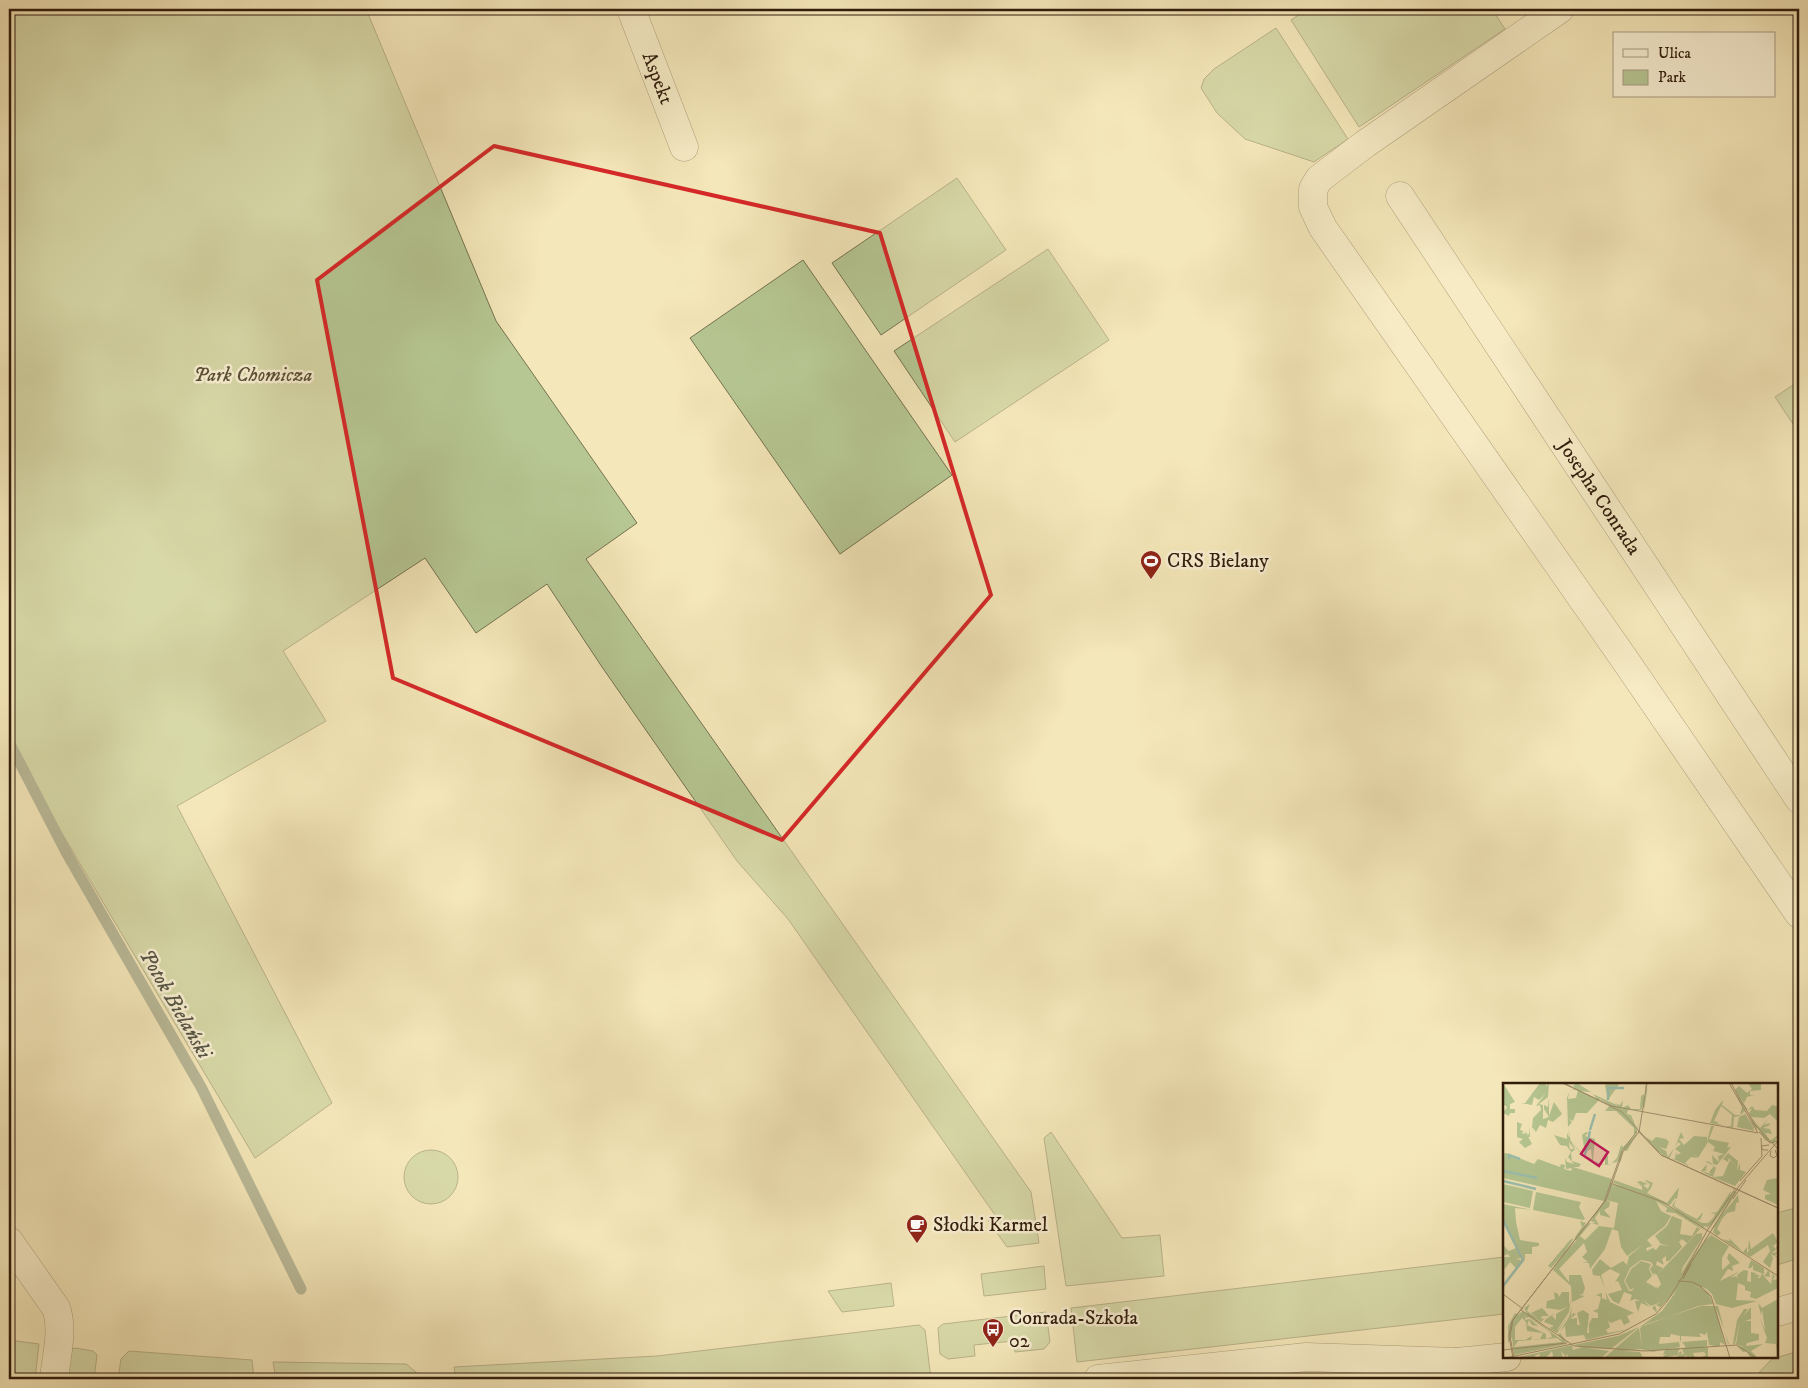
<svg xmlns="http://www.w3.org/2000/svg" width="1808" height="1388" viewBox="0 0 1808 1388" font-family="'IM FELL DW Pica',serif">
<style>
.green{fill:#b6c793;stroke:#747250}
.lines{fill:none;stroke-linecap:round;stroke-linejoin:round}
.stream{stroke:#717e6e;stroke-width:11}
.minor-casing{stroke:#624f37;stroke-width:29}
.tertiary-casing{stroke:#624f37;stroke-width:29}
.minor{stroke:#f8efd2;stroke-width:28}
.tertiary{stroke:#f8efd2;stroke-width:28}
.marked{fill:none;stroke:#d62828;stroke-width:4;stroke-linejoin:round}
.labels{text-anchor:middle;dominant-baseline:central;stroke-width:5;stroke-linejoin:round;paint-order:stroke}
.street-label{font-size:20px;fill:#311c0c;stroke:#f8efd2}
.park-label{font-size:20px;font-style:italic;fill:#594f34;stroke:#f8efd2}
.poi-label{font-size:20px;fill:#311c0c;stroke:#f8efd2;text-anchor:start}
.water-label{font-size:21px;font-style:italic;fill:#565545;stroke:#f8efd2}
.inset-river{fill:none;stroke:#9cc0b0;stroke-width:2.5}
.inset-road{fill:none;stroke:#a69674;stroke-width:1}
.view{fill:#c2185b;fill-opacity:0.15;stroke:#c2185b;stroke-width:2.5}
.inset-edge{fill:none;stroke:#311c0c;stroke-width:2.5}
</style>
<rect width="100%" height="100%" fill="#f4e7b9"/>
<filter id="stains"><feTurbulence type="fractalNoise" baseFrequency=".004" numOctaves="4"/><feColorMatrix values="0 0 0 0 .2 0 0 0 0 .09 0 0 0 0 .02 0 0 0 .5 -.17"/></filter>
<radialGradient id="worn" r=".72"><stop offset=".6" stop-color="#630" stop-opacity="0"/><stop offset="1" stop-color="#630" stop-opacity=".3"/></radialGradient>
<g class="green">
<polygon points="9,9 366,9 496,321 637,523 586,559 1031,1192 1039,1243 1007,1247 988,1220 995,1215 788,919 737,861 602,667 547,584 476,633 425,558 283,651 326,721 177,806 332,1103 255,1158 35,788 9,738"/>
<polygon points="1308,9 1492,9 1505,29 1359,127 1291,20"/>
<polygon points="1276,28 1348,139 1314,162 1245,139 1217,113 1201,88 1204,79 1214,69"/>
<polygon points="957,178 1006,250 881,335 832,263"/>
<polygon points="1048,249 1109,340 955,442 894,351"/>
<polygon points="803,260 952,475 840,554 690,338"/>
<polygon points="1799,381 1799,433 1775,397"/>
<polygon points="1051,1132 1122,1238 1160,1235 1164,1276 1066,1286 1044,1138"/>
<circle cx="431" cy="1177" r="27"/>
<polygon points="1799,1207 1799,1258 1777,1265 1777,1213"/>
<polygon points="1504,1257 1504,1314 1077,1362 1071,1308"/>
<polygon points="1044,1266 1046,1289 984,1296 981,1274"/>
<polygon points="891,1283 894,1306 842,1312 828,1291"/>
<polygon points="1046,1312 1050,1342 1044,1349 1015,1352 1013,1341 974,1345 975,1356 948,1359 940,1354 938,1328 943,1324"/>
<polygon points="919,1325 925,1330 931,1379 456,1379 454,1367 657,1356"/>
<polygon points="9,1340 39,1344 35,1379 9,1379"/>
<polygon points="76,1348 93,1351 97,1355 94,1379 68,1379 71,1349"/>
<polygon points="129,1351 252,1360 254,1379 118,1379 121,1359"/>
<polygon points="1799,1351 1799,1379 1753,1379 1772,1359"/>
<polygon points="273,1362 406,1364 416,1372 416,1379 276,1379"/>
</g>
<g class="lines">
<polyline class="stream" points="9,742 66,852 201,1087 301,1289"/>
<g class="minor-casing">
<g id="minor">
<path id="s1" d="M631,9L684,147"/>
<polyline points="1560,9 1365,144 1319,179 1313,189 1313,207 1323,228 1625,660 1799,914"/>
<path id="s2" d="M1400,196L1799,799"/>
<path d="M9,1241L56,1308C64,1330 56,1357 54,1379"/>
</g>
</g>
<g class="tertiary-casing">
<g id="tertiary">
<polyline points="1777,1312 1799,1306"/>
<polyline points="1098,1379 1306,1357 1457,1362"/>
<polyline points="1379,1379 1457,1362 1507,1357"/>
</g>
</g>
<use href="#minor" class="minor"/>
<use href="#tertiary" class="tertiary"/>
</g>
<path d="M0 0H1808V1388H0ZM494,146L880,233L991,595L782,840L393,678L317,280Z" fill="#f4e7b9" fill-opacity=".55" fill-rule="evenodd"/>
<path class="marked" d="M494,146L880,233L991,595L782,840L393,678L317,280Z"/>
<defs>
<g id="stadium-pin" transform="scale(1.125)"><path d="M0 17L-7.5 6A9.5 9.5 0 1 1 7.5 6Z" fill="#8f2418" stroke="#f8efd2"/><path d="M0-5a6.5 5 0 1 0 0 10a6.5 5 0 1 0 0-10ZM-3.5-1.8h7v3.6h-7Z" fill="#fff"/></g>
<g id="cafe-pin" transform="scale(1.125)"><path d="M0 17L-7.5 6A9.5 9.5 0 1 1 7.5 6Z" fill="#8f2418" stroke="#f8efd2"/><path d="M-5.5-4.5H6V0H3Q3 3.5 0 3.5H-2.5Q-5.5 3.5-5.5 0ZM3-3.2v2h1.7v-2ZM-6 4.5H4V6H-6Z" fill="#fff"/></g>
<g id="bus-pin" transform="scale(1.125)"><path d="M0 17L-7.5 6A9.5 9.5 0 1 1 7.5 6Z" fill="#8f2418" stroke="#f8efd2"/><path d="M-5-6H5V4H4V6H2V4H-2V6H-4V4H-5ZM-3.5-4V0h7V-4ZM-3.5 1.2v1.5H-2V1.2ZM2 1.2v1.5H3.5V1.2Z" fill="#fff"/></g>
</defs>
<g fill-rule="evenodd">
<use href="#stadium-pin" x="1151" y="561"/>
<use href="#cafe-pin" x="917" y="1225"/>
<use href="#bus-pin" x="993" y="1329"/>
</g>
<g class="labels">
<g class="street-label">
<text stroke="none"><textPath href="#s1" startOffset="74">Aspekt</textPath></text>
<text stroke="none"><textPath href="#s2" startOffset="361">Josepha Conrada</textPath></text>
</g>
<g class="park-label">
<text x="253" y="375">Park Chomicza</text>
</g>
<g class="poi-label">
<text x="1167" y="561">CRS Bielany</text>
<text x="933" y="1225">Słodki Karmel</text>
<text x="1009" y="1318">Conrada-Szkoła<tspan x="1009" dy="23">02</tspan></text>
</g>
<g class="water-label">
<text transform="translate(175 1004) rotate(60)">Potok Bielański</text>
</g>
</g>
<g transform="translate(1503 1083)">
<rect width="275" height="275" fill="#f4e7b9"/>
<path d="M0,0L12,19L7,21V26H12V30H7L6,33L0,30L4,24L0,21ZM37,0H43V3L46,0L45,14L36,21L40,22V36L46,34L41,26V22L45,24L46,15V33L51,19L59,31L50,39L45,37L43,45L37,42L33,49L29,44L30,35L38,27L37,22L33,23L43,10L36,17L31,14L29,22L18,20H22ZM74,0L88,9L77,8L94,16L90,11L116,23L112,20L117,22L120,17L119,25L125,22L128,26H137L138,13L141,11L142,15V0L144,7L145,3L141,27L140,22L138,27H125L124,31L128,32L134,46L136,37L134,49V51L124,68L120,67L118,78L115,79L116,74L114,79L109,80L114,75L118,62L120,64L134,50L131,51V45L113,28H102L107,22L97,16L84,30H73L70,38L66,36L69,39L65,44L64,15L66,9L65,16L73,15L75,7H68L73,6L70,3ZM105,0H117L105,17L102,2ZM245,0H258V7L247,8V12H251L244,14L241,20L232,7L236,3L244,10L249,6ZM231,7L245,27L249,23L252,27L264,28L269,22L274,23V17L275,39L267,31L261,35L248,34L257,45L265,36L261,42L266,40L267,42L260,45L267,46L269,51L262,50L267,58L275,52L271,61L262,57L254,44V47L244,31L251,41L246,30L249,26L243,27L238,20L242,28L236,33L231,34L230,45L222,43H228L229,32L218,23L211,38L215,39L218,35L214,40L221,43L207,40L212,27L220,17L219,22L232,32H237L239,24ZM242,31L250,43L251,48L234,44L236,34ZM14,39L19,41L17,47L23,49L26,52L27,44V54H25L24,50L20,48L19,51L23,50L29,61L22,65L16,59L20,56L14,54ZM208,43H211L206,56L226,60L224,64H228L214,82L210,81L209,72L216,79L215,73L221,71L210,68L212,64L205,59L195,75L191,71L194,75L188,74L182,80L186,83L168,75L172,76L173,69L174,72L178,70L172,66L178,61L175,59L172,64L178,49L181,55L176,56L181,62L191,53L204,54V59ZM65,45L68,58L79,71L89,76L88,66L82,70L79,52L83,49L85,50L82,53L92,56L90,78L102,82V73H105V81H109L102,82L96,81L79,72L67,57ZM64,50L72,66L68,70L69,78L78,81L76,84H70L109,96L107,101L113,103L110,101L119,103L110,100L111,97L139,107V103L133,101H132L138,102L134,99L137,98L145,101L140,102L145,106L147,101L142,98L143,97L150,100L147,106L151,102L144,110L164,120L176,104L174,116L172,115L167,122L163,121L166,123L158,120L176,129L169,123L173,116L171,123L184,131L194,136L199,130H200L197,137H194L199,140H205L211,134L212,130L209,131L208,130L214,129L228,108L227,113L231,108L234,109L220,131L235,112L236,119L233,120L232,128L224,130L219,136L214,146L218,150L214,153L210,149L212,144L208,147L233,109L206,146L208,140L205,144L200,143L203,147L189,138L202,148L172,130L163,129L164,125L153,118L158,128L168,133L162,143L144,157L149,163L143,165L144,168L150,165L153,167L157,162L167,163L158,161L152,153L164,143L169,133L179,137L177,151L189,153L194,144L197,146L184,160L179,156L176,159L179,164L166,178H163V173L159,176L161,182L154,178L153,182L160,185L154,192L150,190L151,194L147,186L150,182L148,179L138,177L127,185L121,198L126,208H129L131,205L127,207L122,198L128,186L138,178L148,181L146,186L149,193L143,199L155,206L151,202L155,205L158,201L154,192L193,151L199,150V155L180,184L178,191L203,149L186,180L206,151L203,157L208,152L226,163L219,175V187L227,180L224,175L226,170L237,180L229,183L230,188L225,186L217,198L237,188L227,195L233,193L235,196L234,192L241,187L245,188L244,198L248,199V189L253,190L251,196L253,191L257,193L254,195H257L259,190L261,193L265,188L261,185V191L250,187V182L248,185H245L248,177L271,191L268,195L270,191L266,188L267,194L261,193L266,199L268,201L270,192L275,195L272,193L270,197L275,196V205L253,216L247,214L248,209L242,207V203L235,200L233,217L254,218L229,225L213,221L209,211L204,206L196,203L202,206L206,209L208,212L210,218L208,212L205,208L188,201L205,209L210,221L195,223L137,244L159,228L174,207L153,229L149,225L152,222L154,228L157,224L153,222L158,219L148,223L140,217L147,224L138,220L135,229L132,218H137L132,216L127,218L129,212L121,209L116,221L110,218L105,211L119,207L115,198L112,199L117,191L107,186L98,192L102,206L97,193L90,192L89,187L97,176L108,185L120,178L124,182L126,173L141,161L124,173L118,164L115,148L109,146L102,166L87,186L86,180H79L85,179L79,174L84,169L81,160L56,186L66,199V192H78L82,205L80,211L76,212L82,213L69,219V222L68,203L50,187L61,170L48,185L45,183L67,157L71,155L61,170L73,158L72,154L79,144L77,138L83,140L80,144L85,140L78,149L86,140H93L88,138L91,134L87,138L101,118L0,95V71L3,70L31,81L35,76L57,84L58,81L62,82L61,86L68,88L69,85L63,86L62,75L64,79L71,81L65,74L68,69L67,66H71L66,59L67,68L64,63L57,62L51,52L64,56ZM103,117L115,120L111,145L96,143L82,157L77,153L88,140L96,142L92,135L97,128V132L108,135L101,127L106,124L107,119ZM141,53L149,58L153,54L163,56L166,59L163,66L156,64L163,68L165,74L171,65L167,74L166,75L160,72L153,67ZM225,70L235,78L234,88L237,80V87L243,89L232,103L209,94V93H207L198,88L204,81L203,88H199L208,91L206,89L211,83L203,79L204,78L208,80L213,85L210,94L220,93L227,77L232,82L226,75L225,79L220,76ZM274,95L275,98V122L262,116V112L268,111L260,107L264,97ZM0,101L30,108L27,125L0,119ZM33,109L78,119L76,124L82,136L89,132L80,137L30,127ZM0,121L29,127L12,125L13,139L17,157L36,160V163L29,164V171H22V176L0,206L21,176L0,136ZM270,150L275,159L270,163L273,166L274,162L275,165L269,170L275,169L272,172L275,175L268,171L270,175L267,185L260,179L267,168L265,162L247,174L219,156L227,158L226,155L240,169L244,164V170L247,166L245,167L246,156L248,166ZM1,163L6,168L13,165L18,175L13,176L19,177L13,185L7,179L1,187L2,192L0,190V174H7L5,171L0,173ZM102,208L107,219L131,230L124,233L127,239L121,242L118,236L108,240L105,238L107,244L103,247L105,250L127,246L83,257L81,252L63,254L62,243L57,248L66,234L69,224L68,234L70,230L73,231L67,236L74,235V242H77L74,230L80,227L86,231L84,250H86V241L89,235H95V230L90,228L95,226L98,214L93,212L99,210V215L104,217ZM51,209L55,211L56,214L59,209H66V222L68,216L66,229L54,247L50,246L55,247L67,230L54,250L46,245L51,243L41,239L43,236L40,238L52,230L49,233L53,237V231L66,223L57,227L43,225L44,218L52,216ZM275,216V272H274L273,261L262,260L264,255L256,233L262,247L259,226L258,232L255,220L259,225ZM27,221L24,228L37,237L28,230L39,225L41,227L46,233H39L38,236L42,235L38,239L27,233L60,258L55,252L57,250L65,260L61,258L63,261L11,272L9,254L5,260V243L12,230L15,232L20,228L25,232L21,225ZM23,231V235L26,234L47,249L49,254L43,256V251L24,242L26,237L29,242L35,243L27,236L22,237ZM19,235L23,239L24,248L40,250L37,256L28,257L29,253L22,257H12V244ZM54,255L59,259L11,264L15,258ZM198,223H215L221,246L212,223L222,262L217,259V263L206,264L211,262H206L204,249L202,252L196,250L198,254L178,253V257L177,259V253L168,251L167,254H157L156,261L176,259L177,264L165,266L177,265L174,271L178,268L179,271L159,275L163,271L160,272L162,267H158L162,266L150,269L138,266L121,268L137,269L140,275H101L136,245L139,265L137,245L143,241ZM248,224V236L242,238H248V250L256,251V257L244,260L243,263L260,261L248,268L255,275H247L244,268L240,269L234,263L241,264L233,261L237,237L232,261H225L222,250L226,261H230L234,237L241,226H245L240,233ZM136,244L108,266L84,265L106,268L98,275H65L64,270L63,274L58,268L60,275H49L50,272L49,268L43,275H36L37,271L32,272L33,275H12L69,262L70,267L79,264L70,262L115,253ZM204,257V263L200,264H205V275H197L203,272L201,269L190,270L192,275H187L188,272L186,275L182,272L181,275L172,273L181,271L179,266L183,264L179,259Z" fill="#b6c793" fill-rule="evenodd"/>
<path class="inset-river" d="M105,17V5H121M87,47L92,31M82,72L87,48M6,76V72L17,76M0,88L34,95M0,98L33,106M0,137L20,177L0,203"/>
<path class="inset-road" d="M59,0L109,23L255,50M61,0L119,29L158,72L275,125M226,0L255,50M228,0L252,42L275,66M135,48L158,72L275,125M256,49L267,60L274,58M265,67H260L258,63L266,62M268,68L267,73L271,75L274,72L272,67M237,98L259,73L258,55M107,100L160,119L275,193M230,116L243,97M180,192L205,146L232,106M180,196L188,181M175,198L189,199L199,204M197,204L208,213L227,275M0,211L20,226M18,227L71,263L142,268L234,262L253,275M0,267L64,260M3,275L116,251L153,231L165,217L236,103L275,58M10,275L6,253L9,238L103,117L120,69L136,49L144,0M11,275L7,253L10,237L101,119L119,68L134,48"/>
<path class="view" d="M87,57L105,69L96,83L78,71Z"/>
<rect width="275" height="275" class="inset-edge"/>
</g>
<rect width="1808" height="1388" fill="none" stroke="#f4e7b9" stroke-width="30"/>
<rect x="10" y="10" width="1788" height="1368" fill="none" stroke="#311c0c" stroke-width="2.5"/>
<rect x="15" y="15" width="1778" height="1358" fill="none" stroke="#311c0c"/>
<rect x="1613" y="32" width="162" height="65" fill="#f8efd2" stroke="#a89b83"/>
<rect x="1623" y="49" width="25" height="8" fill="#f8efd2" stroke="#a89b83"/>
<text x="1658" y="58" font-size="15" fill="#311c0c">Ulica</text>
<rect x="1623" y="70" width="25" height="15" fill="#b6c793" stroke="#a89b83"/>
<text x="1658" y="82" font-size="15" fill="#311c0c">Park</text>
<rect width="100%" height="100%" filter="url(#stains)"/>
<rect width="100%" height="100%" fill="url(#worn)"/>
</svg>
